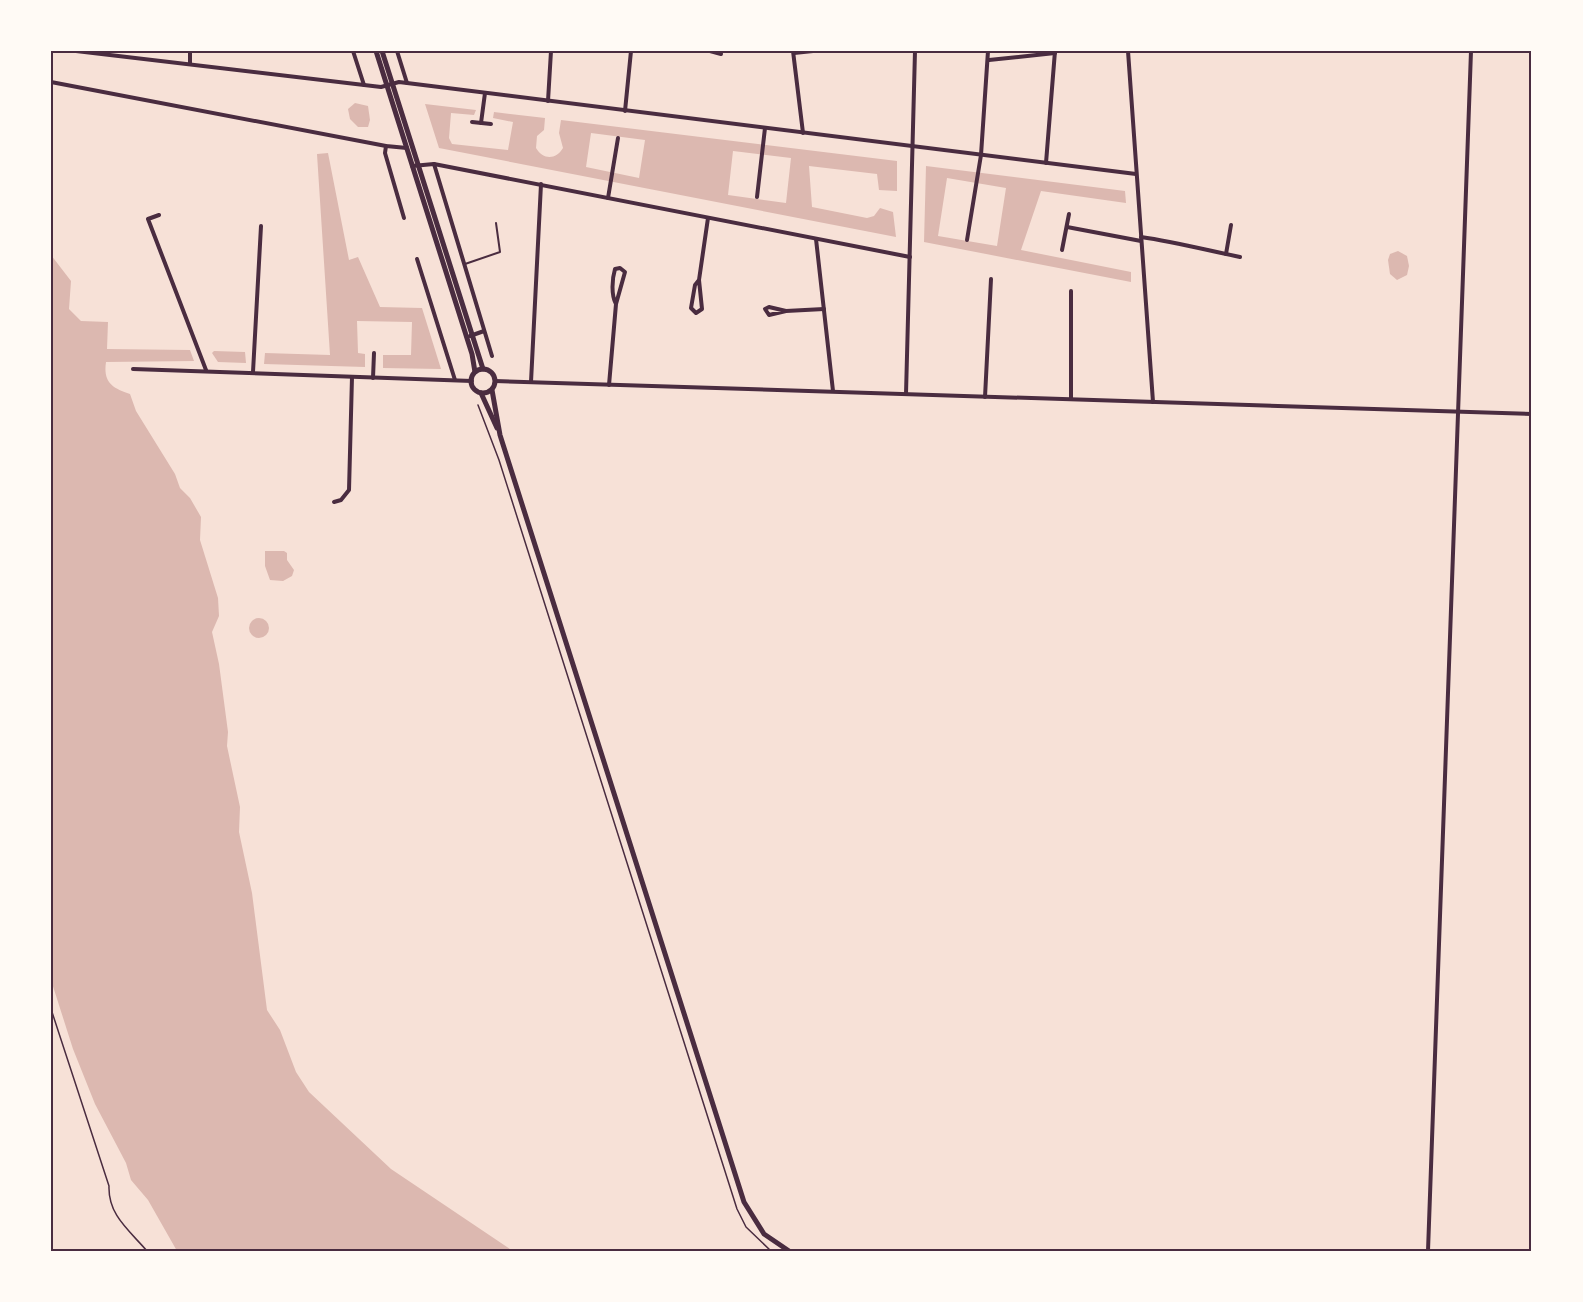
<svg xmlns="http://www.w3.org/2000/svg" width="1583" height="1302" viewBox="0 0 1583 1302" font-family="'Titillium Web',sans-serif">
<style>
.water{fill:#dcb8b0;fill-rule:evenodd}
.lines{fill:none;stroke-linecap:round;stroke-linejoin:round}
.path{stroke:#4a2c40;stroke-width:1.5}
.service{stroke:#4a2c40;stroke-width:2}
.minor{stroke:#4a2c40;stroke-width:4}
.tertiary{stroke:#4a2c40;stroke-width:5}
.neatline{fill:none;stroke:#4a2c40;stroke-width:2}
</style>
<rect width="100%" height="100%" fill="#f7e1d7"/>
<g class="water">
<polygon points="355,103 368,106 370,120 368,127 358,127 350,119 348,109"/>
<path d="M425,104L476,110L474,115L451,113L449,138L452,144L508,150L513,122L493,118L494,112L545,118L544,130L537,136L536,148C543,160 556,160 563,148L559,133L561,120L897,161V191L879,190L877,174L809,166L812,207L867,218L874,216L880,208L893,212L896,237L439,148ZM591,133L645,140L639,178L586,167ZM733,151L791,158L786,203L728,195Z"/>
<polygon points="328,153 349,260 358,257 380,307 422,308 441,369 383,368 383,355 411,355 412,322 357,321 358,353 365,354 365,367 264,364 265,353 330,355 317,154"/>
<path d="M926,166L1125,191L1126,203L1041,191L1021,250L1131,272V282L924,242ZM947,178L1006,188L997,246L938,236Z"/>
<polygon points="1398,251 1407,256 1409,266 1407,275 1397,280 1390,274 1388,260 1390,254"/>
<path d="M51,255L71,281L69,309L81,321L108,322L107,349L190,350L194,361L106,362C103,382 112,388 130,394L136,411L175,474L180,488L190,498L201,517L200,540L218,598L219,616L212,632L219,664L228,732L227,746L240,807L239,832L252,893L267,1010L280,1030L296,1072L309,1092L391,1169L513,1251H177L148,1200L131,1180L126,1163L95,1104L73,1049L51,980Z"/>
<polygon points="214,351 245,352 246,363 218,362 212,353"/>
<polygon points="265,551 284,551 287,553 287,560 294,570 292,576 283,581 270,580 265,566"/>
<circle cx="259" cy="628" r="10"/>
</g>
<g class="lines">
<g class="path">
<polyline points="478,405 499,460 737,1209 746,1227 771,1251"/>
<path d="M51,1009L109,1186C108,1215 129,1230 147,1251"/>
</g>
<polyline class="service" points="465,264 500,252 496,223"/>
<g class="minor">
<polyline points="76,51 381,87 399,82 407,83 1136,174"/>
<polyline points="353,51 364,85"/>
<polyline points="397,51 407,83"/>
<polyline points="710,51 721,54 720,51"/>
<polyline points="793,51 803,133"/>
<polyline points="1128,51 1153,402"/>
<polyline points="794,53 813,51"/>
<polyline points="989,60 1055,53"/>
<polyline points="190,63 190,51"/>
<polyline points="51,82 386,146 407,148"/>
<polyline points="548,101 551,51"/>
<polyline points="625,111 631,51"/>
<polyline points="472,122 491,124"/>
<polyline points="481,123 485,93"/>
<polyline points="386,146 385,153 404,218"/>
<polyline points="1046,163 1055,51"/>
<polyline points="434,164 492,356"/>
<polyline points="412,166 434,164 910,257"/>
<polyline points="757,197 765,128"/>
<polyline points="608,198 618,138"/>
<polyline points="159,215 148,219 206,370"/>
<polyline points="1067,227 1141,241"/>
<path d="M1141,237C1175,242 1206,250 1240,257"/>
<polyline points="816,239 833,391"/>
<polyline points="967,240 981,155 988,51"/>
<polyline points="1062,250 1069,214"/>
<polyline points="1226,254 1231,225"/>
<polyline points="417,259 455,380"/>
<polyline points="699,280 702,309 696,313 691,308 695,285 699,280 708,218"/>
<polyline points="1071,291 1071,399"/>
<polyline points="786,311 769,315 765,309 769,307 786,311 824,309"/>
<polyline points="470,336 484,331"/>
<polyline points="133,369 472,381"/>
<polyline points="253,372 261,226"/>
<polyline points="373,378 374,353"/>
<polyline points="495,381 1532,414"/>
<polyline points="531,382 541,184"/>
<path d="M609,385L616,304C611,295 612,279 615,269L620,268L625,272L616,304"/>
<polyline points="906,394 915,51"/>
<polyline points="985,397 991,279"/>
<polyline points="334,502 341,500 349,490 352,377"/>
<polyline points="1428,1251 1471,51"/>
</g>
<g class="tertiary">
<polyline points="376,51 472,354 475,372"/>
<polyline points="382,51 483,369"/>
<circle cx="483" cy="381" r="12"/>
<polyline points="492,390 500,435 744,1202 764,1234 789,1251"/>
<polyline points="481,393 497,428"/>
</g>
</g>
<rect width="1583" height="1302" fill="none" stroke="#fffaf5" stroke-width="105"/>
<rect x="52" y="52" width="1478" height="1198" class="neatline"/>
</svg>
